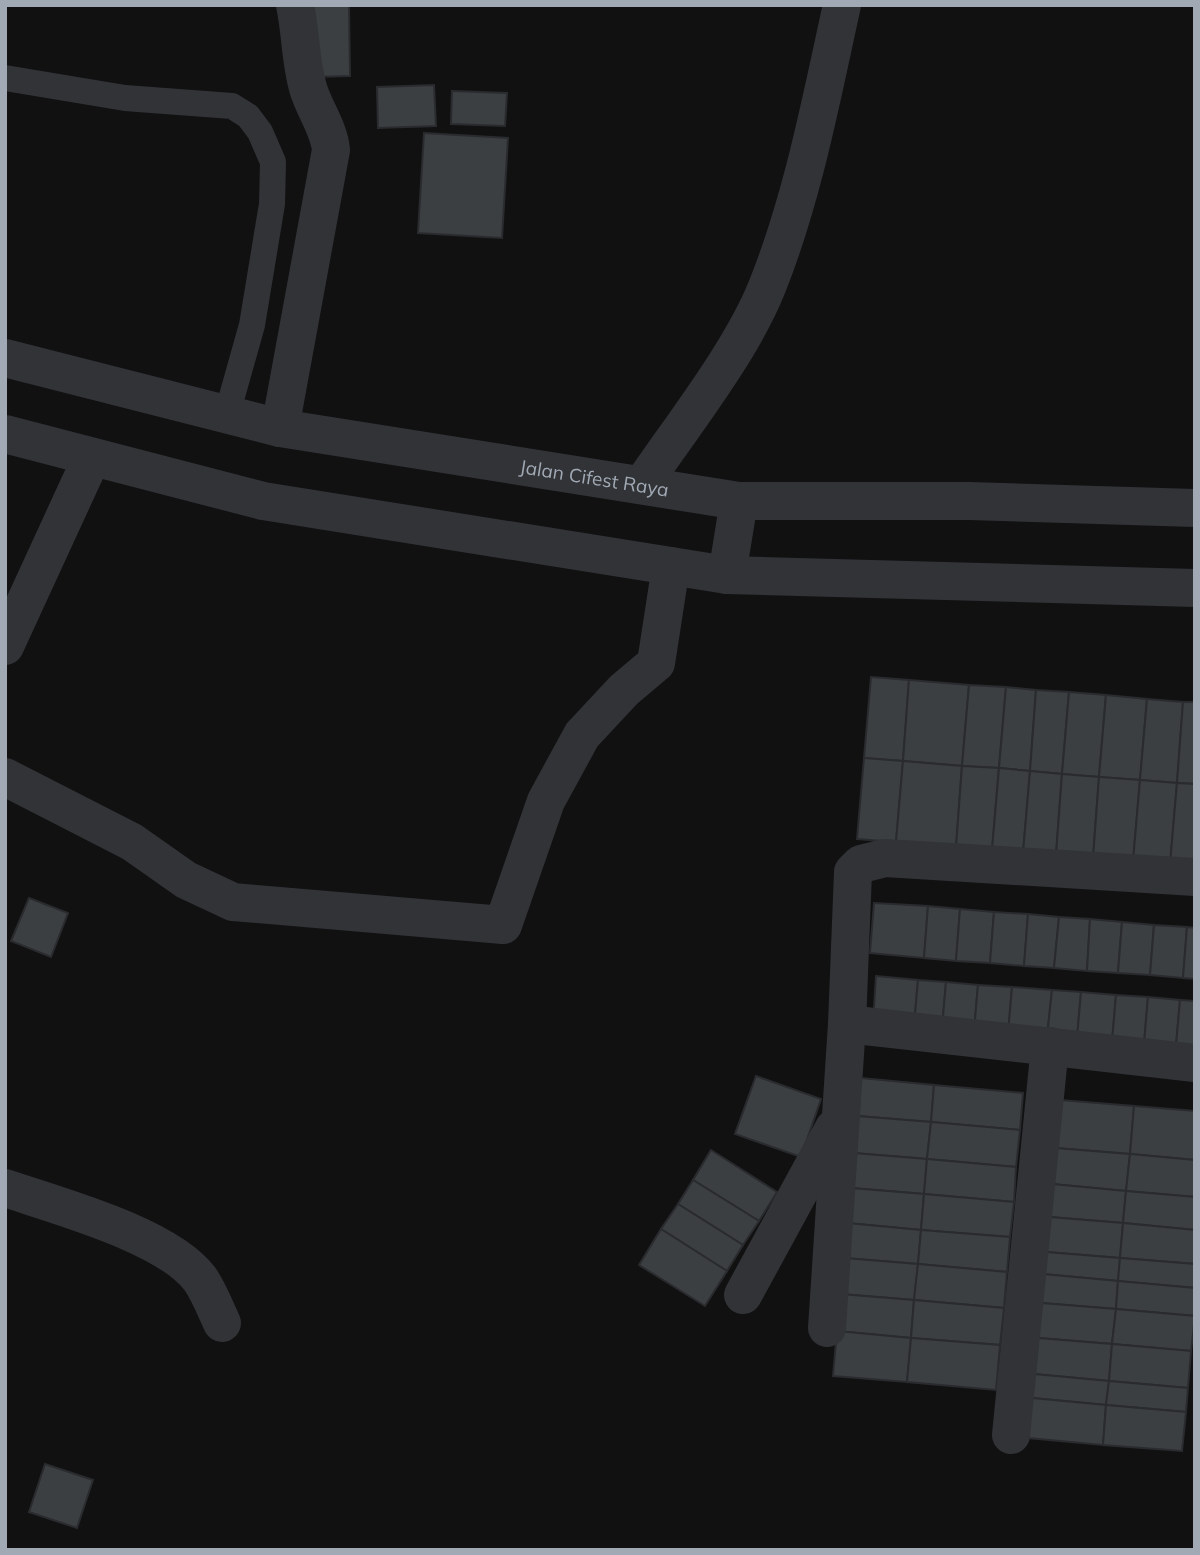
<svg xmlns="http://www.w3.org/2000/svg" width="1200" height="1555" viewBox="0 0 1200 1555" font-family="Mulish,sans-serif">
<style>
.building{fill:#3c3f42;stroke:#2a2b2e;stroke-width:2}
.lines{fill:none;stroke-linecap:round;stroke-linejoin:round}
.lane{stroke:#313337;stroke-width:26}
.street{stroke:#313337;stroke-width:38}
.labels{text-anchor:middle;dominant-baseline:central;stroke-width:5;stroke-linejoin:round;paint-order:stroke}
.street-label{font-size:19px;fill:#a1a9b4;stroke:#0c0c0d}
</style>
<rect width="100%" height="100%" fill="#111112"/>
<g class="building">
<polygon points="310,5 349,5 350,76 311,77"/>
<polygon points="434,85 436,126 378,128 377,87"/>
<polygon points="452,91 507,93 505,126 451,124"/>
<polygon points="424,133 508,138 502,238 418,233"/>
<polygon points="871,677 909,680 903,761 864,758"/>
<polygon points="909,680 969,685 962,766 903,761"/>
<polygon points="969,685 1006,687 999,768 962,766"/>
<polygon points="1006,687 1036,690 1030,771 999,768"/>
<polygon points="1036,690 1069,692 1062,774 1030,771"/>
<polygon points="1069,692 1106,695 1099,777 1062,774"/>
<polygon points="1106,695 1147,699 1140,780 1099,777"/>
<polygon points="1147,699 1183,702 1177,783 1140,780"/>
<polygon points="1183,702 1195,702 1195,784 1177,783"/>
<polygon points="864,758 903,761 896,842 857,839"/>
<polygon points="903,761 962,766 956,847 896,842"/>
<polygon points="962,766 999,768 992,850 956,847"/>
<polygon points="999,768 1030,771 1023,853 992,850"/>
<polygon points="1030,771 1062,774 1056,855 1023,853"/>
<polygon points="1062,774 1099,777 1093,858 1056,855"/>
<polygon points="1099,777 1140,780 1133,861 1093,858"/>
<polygon points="1140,780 1177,783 1170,864 1133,861"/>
<polygon points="1177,783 1195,784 1195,866 1170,864"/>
<polygon points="29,898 68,913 51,957 11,941"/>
<polygon points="874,903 928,906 924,958 870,953"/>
<polygon points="928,906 960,909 956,961 924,958"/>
<polygon points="960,909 994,912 990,963 956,961"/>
<polygon points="994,912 1028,914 1024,966 990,963"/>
<polygon points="1028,914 1059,917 1054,968 1024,966"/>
<polygon points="1059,917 1090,919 1087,971 1054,968"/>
<polygon points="1090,919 1122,922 1118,973 1087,971"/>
<polygon points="1122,922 1154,925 1150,975 1118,973"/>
<polygon points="1154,925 1187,927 1183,978 1150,975"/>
<polygon points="1187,927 1195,928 1195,979 1183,978"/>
<polygon points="876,976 918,980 914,1026 873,1023"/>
<polygon points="918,980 946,982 942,1028 914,1026"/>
<polygon points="946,982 978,985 974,1031 942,1028"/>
<polygon points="978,985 1012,987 1008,1034 974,1031"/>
<polygon points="1012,987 1052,990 1047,1037 1008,1034"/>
<polygon points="1052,990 1081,992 1077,1038 1047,1037"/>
<polygon points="1081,992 1116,995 1112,1042 1077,1038"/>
<polygon points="1116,995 1148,997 1144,1044 1112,1042"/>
<polygon points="1148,997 1180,1000 1176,1046 1144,1044"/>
<polygon points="1180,1000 1195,1001 1195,1048 1176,1046"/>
<polygon points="756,1076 821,1099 801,1157 735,1134"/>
<polygon points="861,1078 934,1085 931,1122 857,1116"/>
<polygon points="934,1085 1023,1093 1020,1130 931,1122"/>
<polygon points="1060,1100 1134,1106 1130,1154 1055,1148"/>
<polygon points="1134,1106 1195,1111 1195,1160 1130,1154"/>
<polygon points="857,1116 931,1122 927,1159 853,1153"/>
<polygon points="931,1122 1020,1130 1016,1167 927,1159"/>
<polygon points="1055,1148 1130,1154 1126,1191 1052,1184"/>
<polygon points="711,1150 777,1192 759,1221 693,1180"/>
<polygon points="853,1153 927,1159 924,1194 851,1188"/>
<polygon points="1130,1154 1195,1160 1195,1197 1126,1191"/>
<polygon points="927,1159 1016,1167 1014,1202 924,1194"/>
<polygon points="693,1180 759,1221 743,1245 678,1204"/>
<polygon points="1052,1184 1126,1191 1123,1223 1049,1217"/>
<polygon points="851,1188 924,1194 921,1230 847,1223"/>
<polygon points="1126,1191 1195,1197 1195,1230 1123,1223"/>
<polygon points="924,1194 1014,1202 1010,1237 921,1230"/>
<polygon points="678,1204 743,1245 727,1271 661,1229"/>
<polygon points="1049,1217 1123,1223 1120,1258 1046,1252"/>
<polygon points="847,1223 921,1230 918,1264 844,1258"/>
<polygon points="1123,1223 1195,1230 1195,1264 1120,1258"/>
<polygon points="661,1229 727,1271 705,1306 639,1265"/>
<polygon points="921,1230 1010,1237 1007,1272 918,1264"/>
<polygon points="1046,1252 1120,1258 1118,1281 1043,1274"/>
<polygon points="844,1258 918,1264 914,1300 840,1294"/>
<polygon points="1120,1258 1195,1264 1195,1288 1118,1281"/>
<polygon points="918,1264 1007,1272 1004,1308 914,1300"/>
<polygon points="1043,1274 1118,1281 1116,1309 1041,1303"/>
<polygon points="1118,1281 1195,1288 1195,1316 1116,1309"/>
<polygon points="840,1294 914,1300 911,1338 837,1331"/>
<polygon points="914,1300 1004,1308 1000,1345 911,1338"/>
<polygon points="1041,1303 1116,1309 1112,1344 1038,1338"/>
<polygon points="1116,1309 1195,1316 1191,1351 1112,1344"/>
<polygon points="837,1331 911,1338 907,1382 833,1376"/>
<polygon points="911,1338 1000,1345 996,1390 907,1382"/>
<polygon points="1038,1338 1112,1344 1109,1381 1034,1374"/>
<polygon points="1112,1344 1191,1351 1188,1388 1109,1381"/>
<polygon points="1034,1374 1109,1381 1106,1405 1032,1398"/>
<polygon points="1109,1381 1188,1388 1186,1412 1106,1405"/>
<polygon points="1032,1398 1106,1405 1103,1445 1028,1438"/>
<polygon points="1106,1405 1186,1412 1182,1451 1103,1445"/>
<polygon points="45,1464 93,1480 77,1528 29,1512"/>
</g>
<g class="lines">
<polyline class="lane" points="5,78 125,98 232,106 248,116 260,132 273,162 272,204 252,325 227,414"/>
<g class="street">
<path id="s1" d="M5,358L280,428L739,501H969L1195,508"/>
<path d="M280,428L331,150C329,128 314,109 308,88C300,60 301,33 295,5"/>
<polyline points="5,434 263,501 727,575 1195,588"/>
<path d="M642,485C682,426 741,352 767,287C803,197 821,100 842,5"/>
<polyline points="727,575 739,501"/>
<polyline points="5,646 92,457"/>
<polyline points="5,777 132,842 186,880 233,902 503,925 546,801 582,735 624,690 656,663 671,566"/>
<polyline points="847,1024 1195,1063"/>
<path d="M5,1188C58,1206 167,1235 200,1279C209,1292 215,1308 222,1323"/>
<polyline points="743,1295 834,1128"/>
<polyline points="827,1328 847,1024 853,872 861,864 885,858 1195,877"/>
<polyline points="1011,1435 1050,1046"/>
</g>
</g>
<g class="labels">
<g class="street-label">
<text stroke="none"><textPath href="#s1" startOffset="602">Jalan Cifest Raya</textPath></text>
</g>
</g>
<rect width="1200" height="1555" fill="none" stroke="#a1a9b4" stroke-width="14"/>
</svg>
